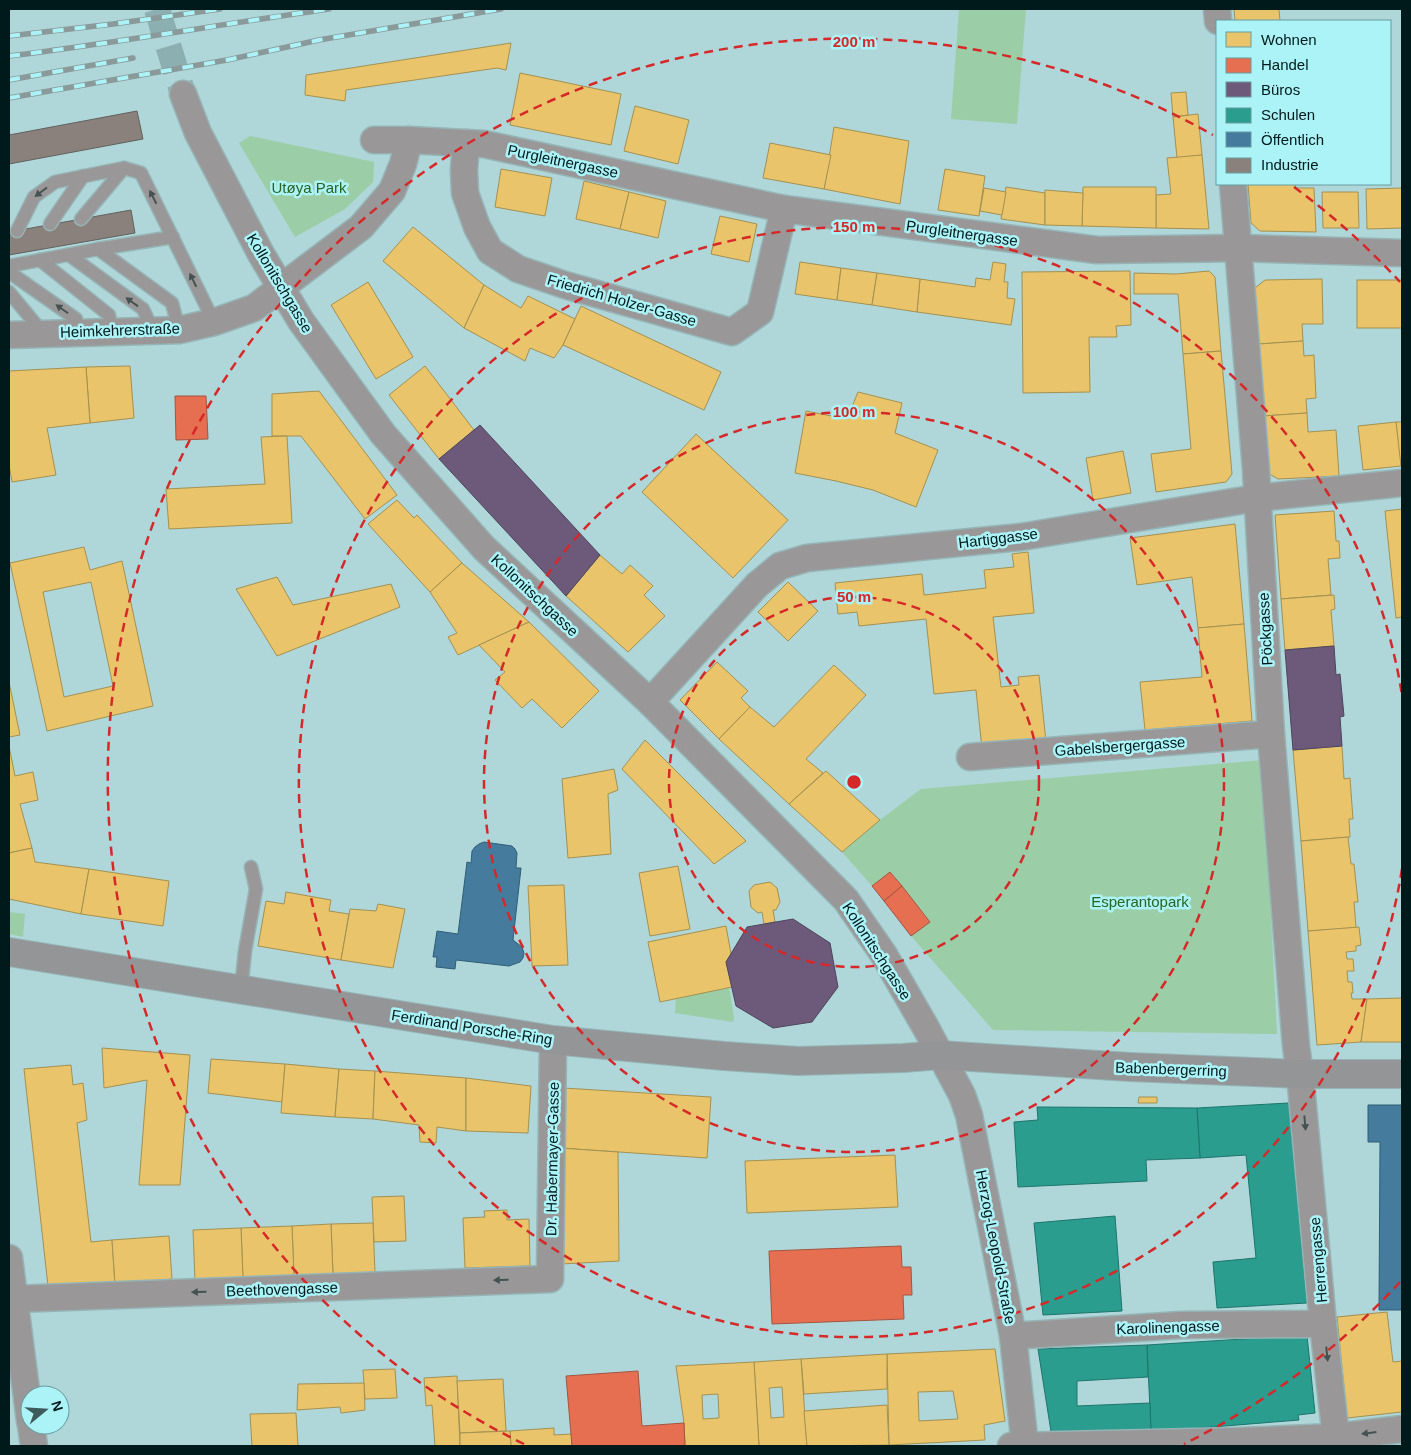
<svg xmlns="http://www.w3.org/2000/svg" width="1411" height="1455" viewBox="0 0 1411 1455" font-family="Arial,sans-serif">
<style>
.green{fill:#9bcea6}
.homes{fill:#e9c46a;stroke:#a39152;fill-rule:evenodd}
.shops{fill:#e76f51;stroke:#a25540}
.offices{fill:#6d597a;stroke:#4c465d}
.schools{fill:#2a9d8f;stroke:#1d756c}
.public{fill:#457b9d;stroke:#305e76}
.industry{fill:#8a817c;stroke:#61625f}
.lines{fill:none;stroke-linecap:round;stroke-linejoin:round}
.street-tunnel{stroke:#8cb0b2;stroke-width:26;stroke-dasharray:26 13;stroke-linecap:butt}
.lane-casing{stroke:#96b4b6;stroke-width:15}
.street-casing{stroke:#96b4b6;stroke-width:29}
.secondary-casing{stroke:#96b4b6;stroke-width:30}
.lane{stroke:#999797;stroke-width:12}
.street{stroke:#999797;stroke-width:26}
.secondary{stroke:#939597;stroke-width:28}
.rail-casing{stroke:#8a9999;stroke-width:5.5}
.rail{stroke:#abf3f7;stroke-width:4;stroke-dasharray:11;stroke-linecap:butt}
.oneway{fill:#455252}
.ring{fill:none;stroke:#d62828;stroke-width:2.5;stroke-dasharray:9 6}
.labels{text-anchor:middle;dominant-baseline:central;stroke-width:5;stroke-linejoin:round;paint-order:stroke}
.street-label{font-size:15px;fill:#00191a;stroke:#abf3f7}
.park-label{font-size:15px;fill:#2a641f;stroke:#abf3f7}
.centre{fill:#d62828;stroke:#abf3f7;stroke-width:2.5}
.ring-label{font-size:15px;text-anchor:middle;font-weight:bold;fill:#d62828;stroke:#abf3f7;stroke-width:5;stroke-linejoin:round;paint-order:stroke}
</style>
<rect width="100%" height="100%" fill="#afd6d8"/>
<g class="green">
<polygon points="959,9 1026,9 1017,124 951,119"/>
<polygon points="250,136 374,162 373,182 345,209 295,237 239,143"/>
<polygon points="1263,760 1277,1034 993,1030 911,936 930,921 891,872 872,886 842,852 880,820 921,789"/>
<polygon points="9,912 25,914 23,937 9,934"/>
<polygon points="729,987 734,1017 733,1022 675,1013 676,998"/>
</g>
<g class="homes">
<polygon points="1234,9 1279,9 1280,21 1235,21"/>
<polygon points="511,43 506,70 497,68 346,90 345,101 305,95 306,75"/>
<polygon points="520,73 621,94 611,145 510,125"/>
<polygon points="1186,92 1188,115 1173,117 1171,93"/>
<polygon points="635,106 689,120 678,164 624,151"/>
<polygon points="1198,114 1202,155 1177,158 1173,117"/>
<polygon points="834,127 909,141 900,204 824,189"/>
<polygon points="770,143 831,155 824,189 763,178"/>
<polygon points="1202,155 1209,229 1156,228 1156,195 1171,194 1167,158"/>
<polygon points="501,169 552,178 545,216 495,207"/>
<polygon points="945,169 985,176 979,216 938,210"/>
<polygon points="584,181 629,192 620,229 576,219"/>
<polygon points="1248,184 1295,184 1296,188 1314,188 1316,232 1260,231 1251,223"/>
<polygon points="1006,187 1045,193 1045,225 1001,219"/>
<polygon points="1083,187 1156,187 1156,228 1082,226"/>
<polygon points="984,188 1006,192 1002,215 980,211"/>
<polygon points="1402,188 1402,228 1367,229 1366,189"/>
<polygon points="1045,190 1083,193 1082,226 1045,225"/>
<polygon points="629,192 666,201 658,238 620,229"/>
<polygon points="1322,192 1358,192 1359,228 1323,228"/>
<polygon points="720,216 757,224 749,262 711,254"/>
<polygon points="413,227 484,285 464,328 383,261"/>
<polygon points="800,262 841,268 837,300 795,294"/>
<polygon points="993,262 1006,264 1004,282 1008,282 1007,298 1015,299 1011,325 917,312 920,279 975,287 976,278 990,280"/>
<polygon points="841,268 877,273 872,305 837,300"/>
<polygon points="1130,271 1131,325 1116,326 1117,337 1089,337 1090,392 1023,393 1022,272"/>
<polygon points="1209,271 1215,277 1221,351 1183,354 1178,294 1134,294 1134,273 1176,274"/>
<polygon points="877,273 920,279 917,312 872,305"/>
<polygon points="1322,279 1323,324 1302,324 1303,341 1259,344 1255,288 1265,280"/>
<rect x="1357" y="280" width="45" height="48"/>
<polygon points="368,282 413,357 376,379 331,305"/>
<polygon points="484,285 521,308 528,296 575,319 563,345 554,358 530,348 525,361 464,328"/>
<polygon points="581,306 721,372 704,410 563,345"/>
<polygon points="1303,341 1304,356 1314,355 1316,398 1306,399 1307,413 1263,416 1259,344"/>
<polygon points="1221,351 1232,474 1226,482 1156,492 1151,454 1191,449 1183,354"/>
<polygon points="130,366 134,418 90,423 86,367"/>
<polygon points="425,366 474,430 439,459 389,395"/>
<polygon points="86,367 90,423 47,428 56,475 12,482 9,465 9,371"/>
<polygon points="319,391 397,495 365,519 301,436 272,436 272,394"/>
<polygon points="858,392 902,403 895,433 938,450 916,507 873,490 836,481 795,473 806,411 847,419"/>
<polygon points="1307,413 1308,432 1336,430 1339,476 1278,479 1266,472 1263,416"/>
<polygon points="1396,422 1402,422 1402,463 1400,464"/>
<polygon points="1396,422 1401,466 1363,470 1358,426"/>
<polygon points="696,434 788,520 733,578 642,492"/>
<polygon points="287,436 292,523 169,529 166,489 265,484 261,437"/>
<polygon points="1123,451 1131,493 1093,500 1086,458"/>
<polygon points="397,500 414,518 417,515 462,563 430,592 368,524"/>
<polygon points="1402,509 1402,617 1396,618 1385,511"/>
<polygon points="1334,511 1336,541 1339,541 1340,558 1328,559 1331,595 1281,599 1275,515"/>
<polygon points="1235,524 1244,624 1198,628 1192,577 1137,585 1130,538"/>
<path d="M84,547L90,570L122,561L153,706L47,731L10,563ZM91,582L113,686L64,697L43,592Z"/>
<polygon points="1028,552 1034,613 993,617 1001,687 1019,685 1018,677 1039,675 1046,742 982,749 976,690 934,694 926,619 859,626 857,612 838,614 835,583 922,574 924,595 986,588 984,570 1014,567 1012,554"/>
<polygon points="600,555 622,574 630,565 653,586 644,595 665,616 628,652 566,596"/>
<polygon points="462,563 529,622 458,655 448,637 457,633 430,592"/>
<polygon points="277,577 293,605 391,584 400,607 277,656 236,589"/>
<polygon points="788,582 818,611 788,641 758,612"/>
<polygon points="1334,595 1335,609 1331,610 1334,646 1285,650 1281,599"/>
<polygon points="529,622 599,691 562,728 532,699 522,708 495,680 505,672 479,645"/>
<polygon points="1244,624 1252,721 1145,730 1140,682 1202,677 1198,628"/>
<polygon points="717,662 748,691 741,698 750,707 719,739 680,700"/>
<polygon points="834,665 866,695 806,759 823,773 789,804 719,739 750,707 774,727"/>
<polygon points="9,682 20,735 9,737"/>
<polygon points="645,740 746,841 714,864 622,769"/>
<polygon points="9,746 15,776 33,772 38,800 20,804 32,848 9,853"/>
<polygon points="1342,746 1344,779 1350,778 1353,819 1349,819 1350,837 1301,841 1293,750"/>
<polygon points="614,769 618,790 608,794 611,854 568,858 562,779"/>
<polygon points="826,771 880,820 842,852 789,804"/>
<polygon points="1348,837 1351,864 1354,864 1358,902 1354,902 1356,928 1308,931 1301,841"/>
<polygon points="32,848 35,862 89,869 81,914 9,899 9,853"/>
<polygon points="678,866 690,929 650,936 639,873"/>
<polygon points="89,869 169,881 163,926 81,914"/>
<polygon points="770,882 777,888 780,902 776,910 773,910 775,922 764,924 762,912 758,913 751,907 749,891 754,885"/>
<polygon points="564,885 568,965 532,966 528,886"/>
<polygon points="286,892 331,900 329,911 349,914 341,960 258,946 266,901 284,904"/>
<polygon points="378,904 405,909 393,968 341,960 350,909 376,911"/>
<polygon points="726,926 731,954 726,962 732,987 660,1002 648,942"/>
<polygon points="1359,927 1361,945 1356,946 1356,951 1346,952 1347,959 1353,959 1354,971 1347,971 1348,982 1352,982 1353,993 1351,993 1352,999 1367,999 1361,1042 1317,1045 1308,931"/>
<polygon points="1402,998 1402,1042 1361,1042 1367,999"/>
<polygon points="102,1048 190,1055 180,1185 139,1185 147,1080 104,1088"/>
<polygon points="211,1059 285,1064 282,1102 208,1093"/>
<polygon points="285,1064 339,1069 335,1117 281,1113"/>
<polygon points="71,1065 73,1085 83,1083 87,1120 77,1123 91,1242 112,1240 115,1284 48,1286 24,1069"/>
<polygon points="339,1069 375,1071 373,1119 335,1117"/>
<polygon points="375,1071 466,1078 466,1131 437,1127 436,1143 420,1142 419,1125 373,1119"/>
<polygon points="466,1078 531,1086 528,1133 466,1131"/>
<polygon points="563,1088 711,1097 707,1158 560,1148"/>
<polygon points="1139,1097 1157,1097 1157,1103 1138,1103"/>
<polygon points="560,1148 618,1152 619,1261 561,1264"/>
<polygon points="895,1155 898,1207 747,1213 745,1161"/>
<polygon points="404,1196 406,1241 374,1242 372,1197"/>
<polygon points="507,1210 507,1220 529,1219 530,1266 465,1268 463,1218 485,1217 484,1211"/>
<polygon points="373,1223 375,1273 333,1274 331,1224"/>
<polygon points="331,1224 333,1274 294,1276 292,1226"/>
<polygon points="292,1226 294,1276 243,1278 241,1228"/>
<polygon points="241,1228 243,1278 195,1280 193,1230"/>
<polygon points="169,1236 172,1279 115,1284 112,1240"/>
<polygon points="1387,1312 1393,1362 1402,1361 1402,1412 1347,1418 1337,1317"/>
<path d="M995,1349L1005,1421L984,1425L985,1440L889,1445L887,1354ZM953,1391L958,1419L919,1421L918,1392Z"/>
<polygon points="887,1354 887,1389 804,1394 801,1359"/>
<path d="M801,1359L807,1446H759L754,1362ZM782,1387L784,1417L771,1418L769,1388Z"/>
<path d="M754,1362L759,1446H685L684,1423L676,1366ZM718,1394L719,1418L703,1419L702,1395Z"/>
<polygon points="395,1369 397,1398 365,1399 363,1370"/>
<polygon points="457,1376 460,1446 435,1446 432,1405 426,1406 424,1378"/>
<polygon points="503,1379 506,1431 460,1433 457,1381"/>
<polygon points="364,1383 365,1410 341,1413 340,1407 297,1410 298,1384"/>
<polygon points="887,1405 889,1445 807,1446 804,1411"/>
<polygon points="296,1413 298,1446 252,1446 250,1414"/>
<polygon points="554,1428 554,1435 572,1434 572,1446 511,1446 510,1431"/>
<polygon points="510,1431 511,1446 460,1446 460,1433"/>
</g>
<g class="shops">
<polygon points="175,396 206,396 208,439 176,440"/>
<polygon points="890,872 902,886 884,901 872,886"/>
<polygon points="902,886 930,922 911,936 884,901"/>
<polygon points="901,1246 902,1267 911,1267 912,1295 903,1295 904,1319 772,1324 769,1251"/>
<polygon points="638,1371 642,1426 684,1423 685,1446 572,1446 566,1376"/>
</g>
<g class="offices">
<polygon points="480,425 600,555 566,596 439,459"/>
<polygon points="1334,646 1336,675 1340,674 1344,716 1340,717 1342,746 1293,750 1285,650"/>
<polygon points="793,919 830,943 838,987 812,1022 773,1028 736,1006 726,962 747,927"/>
</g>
<g class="schools">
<polygon points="1289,1103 1307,1303 1217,1308 1213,1262 1256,1258 1246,1155 1200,1158 1197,1108"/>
<polygon points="1037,1107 1197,1108 1200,1158 1146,1160 1147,1181 1018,1187 1014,1122 1038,1120"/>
<polygon points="1115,1216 1122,1311 1043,1315 1034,1223"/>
<polygon points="1307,1335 1315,1413 1298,1415 1299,1420 1151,1432 1147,1345"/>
<polygon points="1147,1345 1148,1377 1077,1381 1077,1406 1150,1403 1151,1432 1052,1438 1038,1349"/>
</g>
<g class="public">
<polygon points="484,842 512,846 515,849 517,853 516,868 521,868 513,940 522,947 524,953 523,958 520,962 509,966 456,960 455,969 436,967 437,957 433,957 437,931 458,934 467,862 471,863 472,851 475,847 479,844"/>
<polygon points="1368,1105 1402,1105 1402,1310 1379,1310 1380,1142 1368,1142"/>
</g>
<g class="industry">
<polygon points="137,111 143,139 9,164 9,135"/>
<polygon points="131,210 135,233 9,255 9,232"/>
</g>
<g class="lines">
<polyline class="street-tunnel" points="157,9 183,94"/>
<g class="lane-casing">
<g id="lane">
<polyline points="81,219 124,168"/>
<polyline points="50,224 83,176"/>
<polyline points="17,231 34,197 55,182 124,168 141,173 214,322"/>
<polyline points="98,249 172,303 179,330"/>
<polyline points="69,255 143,309 153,331"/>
<polyline points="40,260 109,315 112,333"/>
<polyline points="9,266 98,249 173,237"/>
<polyline points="9,272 76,319 78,332"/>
<polyline points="9,292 43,333"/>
<polyline points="241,990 245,951 256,889 251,867"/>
</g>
</g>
<g class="street-casing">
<g id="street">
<polyline points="1217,9 1218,21"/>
<polyline points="183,94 198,133 261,254 301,321 383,434 484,548 650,702 846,900 884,955 926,1028 962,1095 969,1115 1013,1336 1025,1446"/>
<polyline points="374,140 409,140 484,144 784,209 1097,250 1239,248 1402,253"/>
<polyline points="466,143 464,170 465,193 477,227 490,251 518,269 565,285 732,332 760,312 784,209"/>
<polyline points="1233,184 1256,470 1271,734 1296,1046 1300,1074 1323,1324 1337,1446"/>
<polyline points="9,335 179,330 214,322 254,308 361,227 392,191 403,164 409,140"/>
<polyline points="650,702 757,585 780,566 807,558 1021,537 1257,498 1402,483"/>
<polyline points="970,757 1271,734"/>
<polyline points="9,1258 30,1421"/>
<polyline points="14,1299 550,1279 553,1040"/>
<polyline points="1013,1336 1181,1325 1323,1324"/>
<polyline points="31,1425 34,1446"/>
<polyline points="1011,1446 1240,1441 1336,1437 1402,1429"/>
</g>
</g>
<g class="secondary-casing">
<polyline id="secondary" points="9,952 553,1040 724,1056 798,1061 903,1058 940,1055 1130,1067 1300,1074 1402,1074"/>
</g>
<use href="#lane" class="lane"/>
<use href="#street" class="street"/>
<use href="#secondary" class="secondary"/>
<g class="rail-casing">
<g id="rail">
<polyline points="9,36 113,24 220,9"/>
<path d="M9,56C116,43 222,24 329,9"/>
<polyline points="9,80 133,58"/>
<polyline points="9,98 227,60 319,40 501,9"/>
</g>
</g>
<use href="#rail" class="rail"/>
</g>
<defs><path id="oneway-solid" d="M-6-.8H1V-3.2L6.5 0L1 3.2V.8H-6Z" transform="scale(1.25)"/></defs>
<g class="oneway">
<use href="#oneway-solid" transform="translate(41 192) rotate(143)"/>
<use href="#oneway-solid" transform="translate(153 197) rotate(-117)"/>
<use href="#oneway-solid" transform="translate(193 280) rotate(-116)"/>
<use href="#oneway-solid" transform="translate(132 302) rotate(-144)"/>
<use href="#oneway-solid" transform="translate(62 309) rotate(-145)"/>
<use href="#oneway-solid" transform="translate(1305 1123) rotate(85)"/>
<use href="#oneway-solid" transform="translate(501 1280) rotate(178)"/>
<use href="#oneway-solid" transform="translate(199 1292) rotate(178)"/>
<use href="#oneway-solid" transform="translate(1327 1354) rotate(84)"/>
<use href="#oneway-solid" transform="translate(1369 1433) rotate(173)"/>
</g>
<g class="ring">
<circle cx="854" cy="782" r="185"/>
<circle cx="854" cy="782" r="370"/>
<path d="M1402 869A555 555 0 1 1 1402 695"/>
<path d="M1400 1282A740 740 0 0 1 1184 1444M524 1444A740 740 0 1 1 1213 135M1294 187A740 740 0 0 1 1400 282"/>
</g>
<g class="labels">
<g class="street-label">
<text transform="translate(563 161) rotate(12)">Purgleitnergasse</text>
<text transform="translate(962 233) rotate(8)">Purgleitnergasse</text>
<text transform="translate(280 283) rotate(59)">Kollonitschgasse</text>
<text transform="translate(622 300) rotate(16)">Friedrich Holzer-Gasse</text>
<text transform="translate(120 330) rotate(-2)">Heimkehrerstraße</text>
<text transform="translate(998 538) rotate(-7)">Hartiggasse</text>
<text transform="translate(535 595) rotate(43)">Kollonitschgasse</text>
<text transform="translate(1265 629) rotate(-93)">Pöckgasse</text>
<text transform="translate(1120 746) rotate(-4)">Gabelsbergergasse</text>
<text transform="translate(877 951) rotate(57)">Kollonitschgasse</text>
<text transform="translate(472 1027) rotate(9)">Ferdinand Porsche-Ring</text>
<text transform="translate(1171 1069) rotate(2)">Babenbergerring</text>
<text transform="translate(552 1159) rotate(-89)">Dr. Habermayer-Gasse</text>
<text transform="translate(996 1247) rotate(79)">Herzog-Leopold-Straße</text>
<text transform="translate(1318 1260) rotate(-95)">Herrengasse</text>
<text transform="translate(282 1289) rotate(-2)">Beethovengasse</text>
<text transform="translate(1168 1327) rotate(-2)">Karolinengasse</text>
</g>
<g class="park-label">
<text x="309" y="187">Utøya Park</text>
<text x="1140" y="901">Esperantopark</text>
</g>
</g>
<circle cx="854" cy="782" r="8" class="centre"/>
<g class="ring-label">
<text x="854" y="47">200 m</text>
<text x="854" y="232">150 m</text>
<text x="854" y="417">100 m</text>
<text x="854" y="602">50 m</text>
</g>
<rect width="1411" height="1455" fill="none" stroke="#00191a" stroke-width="20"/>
<rect x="1216" y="20" width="175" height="165" fill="#abf3f7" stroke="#679c9f"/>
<rect x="1226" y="32" width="25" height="15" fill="#e9c46a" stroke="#679c9f"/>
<text x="1261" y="45" font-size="15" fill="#00191a">Wohnen</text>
<rect x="1226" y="58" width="25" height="15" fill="#e76f51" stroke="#679c9f"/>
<text x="1261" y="70" font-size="15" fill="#00191a">Handel</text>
<rect x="1226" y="82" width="25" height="15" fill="#6d597a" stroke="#679c9f"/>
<text x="1261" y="95" font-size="15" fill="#00191a">Büros</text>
<rect x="1226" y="108" width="25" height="15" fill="#2a9d8f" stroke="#679c9f"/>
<text x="1261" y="120" font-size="15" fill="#00191a">Schulen</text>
<rect x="1226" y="132" width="25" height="15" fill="#457b9d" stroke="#679c9f"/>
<text x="1261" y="145" font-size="15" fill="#00191a">Öffentlich</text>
<rect x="1226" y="158" width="25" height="15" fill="#8a817c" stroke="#679c9f"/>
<text x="1261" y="170" font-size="15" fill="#00191a">Industrie</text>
<g transform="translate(45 1410) rotate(72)"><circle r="24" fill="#abf3f7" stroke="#679c9f"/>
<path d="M0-4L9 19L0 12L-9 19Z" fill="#3d5b5c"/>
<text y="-8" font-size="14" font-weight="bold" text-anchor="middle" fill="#00191a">N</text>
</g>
</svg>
